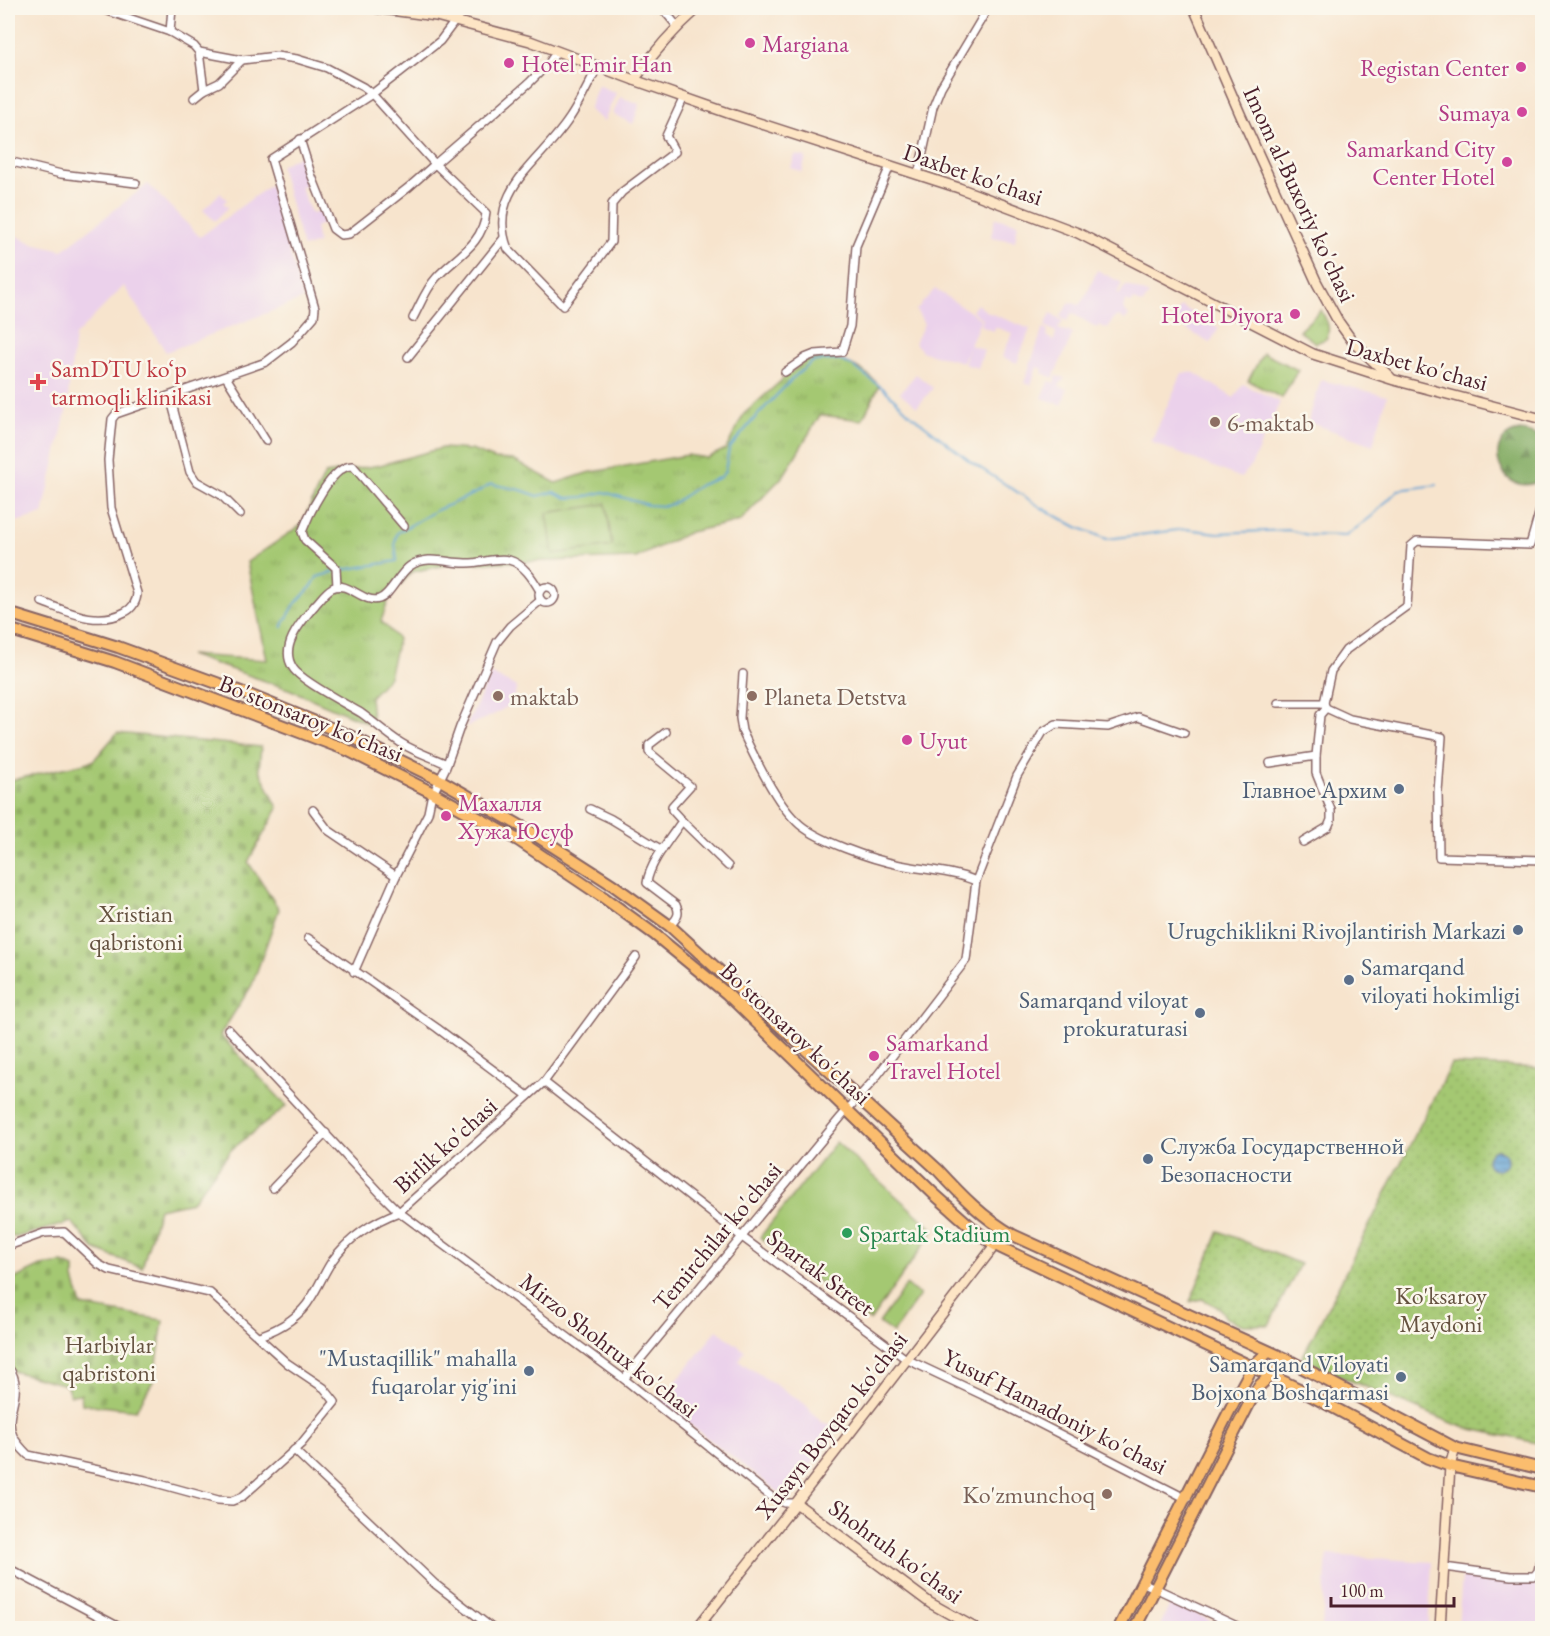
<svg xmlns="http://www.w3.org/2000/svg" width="1550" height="1636" viewBox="0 0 1550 1636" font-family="'EB Garamond',serif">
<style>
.built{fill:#ebd1eb}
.grass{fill:url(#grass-tufts);stroke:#77744e;stroke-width:1.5}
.forest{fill:url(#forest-firs);stroke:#666648;stroke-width:1.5}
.cemetery{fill:url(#cemetery-stones);stroke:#77744e;stroke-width:1.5}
.park{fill:url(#park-dots);stroke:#77744e;stroke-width:1.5}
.pitch{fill:#a4c872;stroke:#77744e;stroke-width:1.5}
.water{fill:url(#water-rules);stroke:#55607f;stroke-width:1.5}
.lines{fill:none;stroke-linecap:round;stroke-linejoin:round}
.stream{stroke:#60a1d3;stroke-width:2}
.street-casing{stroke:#876464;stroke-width:10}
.secondary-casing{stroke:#876464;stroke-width:12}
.primary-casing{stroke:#876464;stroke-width:14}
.street{stroke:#fff;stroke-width:7}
.secondary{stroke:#fde5c5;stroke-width:9}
.primary{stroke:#fbbd6e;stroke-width:10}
.hotel-dot{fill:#d1479c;stroke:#fbf7ec;stroke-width:2}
.health-dot{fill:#e0444e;stroke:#fbf7ec;stroke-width:2}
.education-dot{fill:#8d6e63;stroke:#fbf7ec;stroke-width:2}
.service-dot{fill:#5c6f8a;stroke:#fbf7ec;stroke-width:2}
.leisure-dot{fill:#2e9e5b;stroke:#fbf7ec;stroke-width:2}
.labels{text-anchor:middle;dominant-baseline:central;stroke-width:5;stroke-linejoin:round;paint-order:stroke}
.hotel-label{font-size:24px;fill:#b23c85;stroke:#fbf7ec;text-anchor:start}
.street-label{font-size:24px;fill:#4a1f2b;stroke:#fbf7ec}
.health-label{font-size:24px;fill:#be3a42;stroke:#fbf7ec;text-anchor:start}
.education-label{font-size:24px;fill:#785e54;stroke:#fbf7ec;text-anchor:start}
.service-label{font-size:24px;fill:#4e5e75;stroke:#fbf7ec;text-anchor:end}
.park-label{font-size:24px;fill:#655240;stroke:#fbf7ec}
.leisure-label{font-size:24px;fill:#27864d;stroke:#fbf7ec;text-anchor:start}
</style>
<defs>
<pattern id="grass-tufts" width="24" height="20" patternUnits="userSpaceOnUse" patternTransform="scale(1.5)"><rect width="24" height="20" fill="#a4c872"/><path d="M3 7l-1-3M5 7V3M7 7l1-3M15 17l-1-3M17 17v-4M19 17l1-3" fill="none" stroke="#8fab63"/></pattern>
<pattern id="forest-firs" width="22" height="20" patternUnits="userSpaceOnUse" patternTransform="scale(1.5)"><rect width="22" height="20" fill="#83ac64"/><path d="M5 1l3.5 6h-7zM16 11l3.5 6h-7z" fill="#6d8b53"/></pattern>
<pattern id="cemetery-stones" width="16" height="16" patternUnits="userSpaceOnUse" patternTransform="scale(1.5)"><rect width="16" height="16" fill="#a4c872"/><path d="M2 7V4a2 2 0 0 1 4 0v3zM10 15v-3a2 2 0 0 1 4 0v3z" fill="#8fab63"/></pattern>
<pattern id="park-dots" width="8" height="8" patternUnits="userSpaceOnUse" patternTransform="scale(1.5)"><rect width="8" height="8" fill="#a4c872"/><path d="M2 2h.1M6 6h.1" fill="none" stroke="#8fab63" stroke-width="1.8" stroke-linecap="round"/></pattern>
<pattern id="water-rules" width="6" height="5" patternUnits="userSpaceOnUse" patternTransform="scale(1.5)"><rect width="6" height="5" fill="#60a1d3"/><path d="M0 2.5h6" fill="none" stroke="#5183ab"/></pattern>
</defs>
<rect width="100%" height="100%" fill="#fbf7ec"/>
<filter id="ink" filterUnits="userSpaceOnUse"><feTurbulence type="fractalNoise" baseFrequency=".0167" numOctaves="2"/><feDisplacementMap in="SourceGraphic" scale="12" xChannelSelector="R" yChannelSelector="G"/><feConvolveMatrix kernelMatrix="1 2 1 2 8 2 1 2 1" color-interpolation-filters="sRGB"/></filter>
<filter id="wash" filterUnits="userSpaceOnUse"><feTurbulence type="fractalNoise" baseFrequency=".008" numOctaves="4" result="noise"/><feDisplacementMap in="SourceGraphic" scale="24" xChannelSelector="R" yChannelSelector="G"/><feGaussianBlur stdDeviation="1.35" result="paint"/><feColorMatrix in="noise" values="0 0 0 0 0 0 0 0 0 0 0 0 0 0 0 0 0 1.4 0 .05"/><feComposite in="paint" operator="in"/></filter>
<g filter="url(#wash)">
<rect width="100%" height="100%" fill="#f7e4cd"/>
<g class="built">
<polygon points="598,85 616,93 604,121 589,110"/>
<polygon points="620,97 640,104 633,124 613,114"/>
<polygon points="300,155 310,184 300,186 311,214 321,211 326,222 315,227 318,243 303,248 280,166"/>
<polygon points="795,155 806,157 802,172 791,168"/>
<polygon points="148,184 200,237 270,185 303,299 166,352 124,286 75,336 66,412 43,514 8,524 8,232 32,243 63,250"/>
<polygon points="220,193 227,200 223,203 228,207 215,221 203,210"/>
<polygon points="995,218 1018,223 1015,241 991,237"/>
<polygon points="1097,270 1122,283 1117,293 1119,295 1126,285 1149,295 1142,304 1134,300 1131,303 1125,301 1123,309 1129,315 1125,320 1119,316 1113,319 1108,329 1099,325 1097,328 1072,313 1067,321 1060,317 1070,302 1079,305 1087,294"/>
<polygon points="935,289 981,319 970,345 984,350 978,368 964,364 969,347 963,362 923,352 915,343 924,324 916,310"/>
<polygon points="977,304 987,312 1030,329 1017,363 1002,357 1012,333 995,327 994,331 980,326 983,319 972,311"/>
<polygon points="1181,306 1219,328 1210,343 1172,321"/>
<polygon points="1051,313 1063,321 1058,329 1073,333 1067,347 1053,378 1042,373 1043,369 1037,367 1031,385 1024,383 1043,328 1048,330 1046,336 1054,341 1056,332 1045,326"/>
<polygon points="1193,372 1234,398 1243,384 1280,402 1251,466 1241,478 1151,442 1182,373"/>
<polygon points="916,374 933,388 917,407 900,393"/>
<polygon points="1056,376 1065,378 1059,386 1067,389 1062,405 1042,398 1049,381 1054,383"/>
<polygon points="1321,380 1387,396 1373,445 1308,422"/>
<polygon points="491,674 517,687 512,704 493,715 466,727"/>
<polygon points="717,1330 745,1351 739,1361 805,1404 821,1422 841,1427 785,1497 660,1402"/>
<polygon points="1327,1555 1432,1562 1428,1628 1322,1628"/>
<polygon points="1462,1577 1542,1586 1542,1628 1458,1628"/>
<polygon points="1172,1600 1223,1628 1159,1628"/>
</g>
<g class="grass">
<path d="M1321,310C1326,320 1332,327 1326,339L1316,343L1299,331Z"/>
<polygon points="1263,353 1298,370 1282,398 1248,381"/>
<path d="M827,357C848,362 866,369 879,386L862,420L820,415L784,475L740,521L690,532L636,558L450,564L412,572L390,596L381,621L398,639L389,677L370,697L372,718L367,723L291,690L189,655L267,660L247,562L301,525L325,474L380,465L442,448L471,450L495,459L513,460L556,483L587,473L687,455L707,458L726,449L744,414L783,379L806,360Z"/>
</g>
<path class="forest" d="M1523,431L1542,437V479C1501,505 1477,433 1523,431Z"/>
<g class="cemetery">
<polygon points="117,733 261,747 259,769 278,808 248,862 279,909 252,985 220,1035 287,1106 231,1150 192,1202 159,1209 142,1268 94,1249 72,1222 16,1237 8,1236 8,781 93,761"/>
<polygon points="63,1263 74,1268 74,1279 82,1306 163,1320 155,1378 136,1410 82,1404 81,1394 70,1395 66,1385 8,1370 8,1296 12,1291 14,1279 41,1266"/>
</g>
<g class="park">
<polygon points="1451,1064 1542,1068 1542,1444 1462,1427 1301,1360"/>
<polygon points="1219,1231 1300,1264 1269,1325 1243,1325 1226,1318 1220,1308 1202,1299 1190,1302"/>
</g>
<g class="pitch">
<polygon points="606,504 612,546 553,554 547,513"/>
<polygon points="836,1142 934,1230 870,1321 760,1237"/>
<polygon points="906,1285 920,1295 893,1333 879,1323"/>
</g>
<circle class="water" cx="1497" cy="1160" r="10"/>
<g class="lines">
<g class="stream">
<polyline points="342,570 397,561 395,543 397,533 435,511 478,492 491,484 521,490 538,496 554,492 567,498 583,497 604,492 648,505 665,506 672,504 700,485 721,477 725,471 729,449 754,419 794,377 812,362 824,360 841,361 851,365 884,389 909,413 971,462 1042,508 1077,527 1107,539 1186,529 1218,533 1289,530 1308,535 1346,536 1372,516 1398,490 1437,485"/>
<polyline points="282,627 295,604 312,586 317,577 334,572"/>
</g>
</g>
</g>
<g filter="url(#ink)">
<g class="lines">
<g class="street-casing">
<g id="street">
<polyline points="8,8 9,8"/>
<polyline points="99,8 170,32 194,46 199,52 242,60 276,56 297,59 327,68 363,87 372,94 435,164 529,83 549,63 557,51"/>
<polyline points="662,8 677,26"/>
<polyline points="170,32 172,8"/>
<polyline points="199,52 204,90 219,83 242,60"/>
<path d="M598,66C589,83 580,103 569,119C542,161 485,191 508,249L563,306L611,242L612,204L622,192L675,152L666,136L684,97"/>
<polyline points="194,98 204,90"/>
<path d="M300,139L311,174L333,229L341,235L349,234L409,187L435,164L486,213C483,245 455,257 436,278C426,289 420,305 413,318"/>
<polyline points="8,161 61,174 136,183"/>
<polyline points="918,175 933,107 941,87 988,8"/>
<polyline points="408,357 504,238"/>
<polyline points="785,372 805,358 815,354 842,352 850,326 856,246 890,166"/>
<polyline points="226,377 266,441"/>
<polyline points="170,396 190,472 196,481 221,495 240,514"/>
<polyline points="1542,503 1530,545 1417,541 1411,546 1407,606 1346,650 1331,671 1324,703 1326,708 1350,719 1442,737 1438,792 1439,857 1542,860"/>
<path d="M337,586L336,568L305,540L302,532C309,514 332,464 353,466L404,526"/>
<circle cx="547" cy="595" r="8"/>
<path d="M42,602C69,612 97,627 125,612C132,609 137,601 137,593L111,508L108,460L112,419L116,414L266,362L292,342L314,317L315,308L271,159L372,94L440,41L455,21"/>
<path d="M743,674L740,718L742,731C755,758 775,801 796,821C814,840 874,860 900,865C926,870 952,871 976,881"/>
<polyline points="1278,703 1324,703"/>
<path d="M666,732L649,745V752L690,786L672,806V810L682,821C671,837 649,864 647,883L676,905C681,915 676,919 670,926"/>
<polyline points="1270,763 1316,756 1320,715 1326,708"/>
<path d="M447,764C432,757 415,752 401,743C387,734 375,723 361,713C346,704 301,681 293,668C278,646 303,620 316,604C321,599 325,592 332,588C348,580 363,604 379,599C390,596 399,573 410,566C428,554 449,564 468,563C481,563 497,557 509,560C524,564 533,579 540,591"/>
<polyline points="590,809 611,819 662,850"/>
<polyline points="313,810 328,830 396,876"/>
<polyline points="682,821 728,866"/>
<polyline points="1303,842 1328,827 1331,820 1331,810 1316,773 1316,756"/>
<polyline points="308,938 437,1028 528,1096"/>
<polyline points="354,972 396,876 428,813 431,798 446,767 460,727 497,642 510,626 541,600"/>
<polyline points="228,1029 384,1197 399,1212 624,1379 773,1498 785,1503 796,1503"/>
<polyline points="544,1082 742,1237 906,1359 993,1400 1187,1499"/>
<polyline points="273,1188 326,1133"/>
<path d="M8,1246L44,1233L64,1232L98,1264L109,1270L210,1293L287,1363L324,1388L335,1402L301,1444L242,1497L232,1501L218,1500L145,1480L28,1455C23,1450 16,1443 13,1436C2,1412 27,1391 8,1367"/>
<path d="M259,1336C279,1329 300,1317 311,1298C319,1286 324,1273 332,1261C348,1238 374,1221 399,1212L544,1082L636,957"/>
<polyline points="624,1379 841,1117 873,1081 966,960 976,881 1017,776 1043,732 1056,724 1108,727 1138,717 1184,733"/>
<polyline points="294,1450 435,1584 492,1628"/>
<polyline points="1444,1567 1511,1576 1534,1576 1538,1571 1542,1551"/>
<polyline points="8,1568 121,1628"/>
<polyline points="1144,1583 1241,1628"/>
<polyline points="273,1628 288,1628"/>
</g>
</g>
<g class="secondary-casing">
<g id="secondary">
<polyline points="375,8 436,16 530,41 634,80 731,114 959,188 1078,233 1313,354 1394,380 1542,419"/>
<polyline points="1194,8 1241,116 1317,283 1338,321 1353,342 1390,377"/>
<path d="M634,80C653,53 673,30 698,8"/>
<polyline points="796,1503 930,1603 975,1628"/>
<polyline points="697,1628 796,1503 995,1245"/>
<polyline points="1440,1628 1450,1466 1455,1448"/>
</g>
</g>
<g class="primary-casing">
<g id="primary">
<path d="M8,613L118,647L244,693L350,736L440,780L526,829L613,885L670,926L938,1170C961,1195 983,1218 1013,1235L1288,1360L1455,1448L1542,1469"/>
<polyline points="8,629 115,662 347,750 433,793 518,840 603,897 654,934 726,993 934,1194 977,1232 995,1245 1297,1388 1428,1458 1450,1466 1542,1487"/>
<polyline points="1119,1628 1241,1388 1253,1366 1268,1352"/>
<polyline points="1135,1628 1254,1394 1260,1385 1288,1360"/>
</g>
</g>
<use href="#street" class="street"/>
<use href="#secondary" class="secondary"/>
<use href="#primary" class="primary"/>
</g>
</g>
<g class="hotel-dot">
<circle cx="750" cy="43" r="6"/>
<circle cx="509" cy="63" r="6"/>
<circle cx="1521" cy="67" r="6"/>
<circle cx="1522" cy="112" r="6"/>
<circle cx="1507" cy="162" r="6"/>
<circle cx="1295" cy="314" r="6"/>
<circle cx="907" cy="740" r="6"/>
<circle cx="446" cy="816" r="6"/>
<circle cx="874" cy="1056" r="6"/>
</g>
<path class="health-dot" d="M35 373h6v6h6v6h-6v6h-6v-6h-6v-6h6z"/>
<g class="education-dot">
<circle cx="1215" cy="422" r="6"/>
<circle cx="498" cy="696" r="6"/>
<circle cx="752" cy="696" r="6"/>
<circle cx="1107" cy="1494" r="6"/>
</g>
<g class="service-dot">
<circle cx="1399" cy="789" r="6"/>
<circle cx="1518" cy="930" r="6"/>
<circle cx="1349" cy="980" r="6"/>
<circle cx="1200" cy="1013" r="6"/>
<circle cx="1148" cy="1159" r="6"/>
<circle cx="529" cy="1371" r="6"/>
<circle cx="1401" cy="1377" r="6"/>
</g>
<circle class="leisure-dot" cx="847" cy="1233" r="6"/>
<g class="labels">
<g class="hotel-label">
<text x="762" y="43">Margiana</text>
<text x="521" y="63">Hotel Emir Han</text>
<text x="1509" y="67" text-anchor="end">Registan Center</text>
<text x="1510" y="112" text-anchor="end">Sumaya</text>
<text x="1495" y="148" text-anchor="end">Samarkand City<tspan x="1495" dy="28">Center Hotel</tspan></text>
<text x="1283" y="314" text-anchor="end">Hotel Diyora</text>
<text x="919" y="740">Uyut</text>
<text x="458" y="802">Махалля<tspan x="458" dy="28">Хужа Юсуф</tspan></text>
<text x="886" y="1042">Samarkand<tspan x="886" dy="28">Travel Hotel</tspan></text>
</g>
<g class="street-label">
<text transform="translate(973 174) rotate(19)">Daxbet ko'chasi</text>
<text transform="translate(1300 194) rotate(65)">Imom al-Buxoriy ko'chasi</text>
<text transform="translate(1417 364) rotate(15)">Daxbet ko'chasi</text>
<text transform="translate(311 718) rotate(22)">Bo'stonsaroy ko'chasi</text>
<text transform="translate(796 1033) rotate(43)">Bo'stonsaroy ko'chasi</text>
<text transform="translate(445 1145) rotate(-42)">Birlik ko'chasi</text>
<text transform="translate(717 1236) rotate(-50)">Temirchilar ko'chasi</text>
<text transform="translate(821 1272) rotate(37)">Spartak Street</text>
<text transform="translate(609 1345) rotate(38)">Mirzo Shohrux ko'chasi</text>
<text transform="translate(1055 1411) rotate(27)">Yusuf Hamadoniy ko'chasi</text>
<text transform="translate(831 1425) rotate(-52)">Xusayn Boyqaro ko'chasi</text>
<text transform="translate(896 1551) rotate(36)">Shohruh ko'chasi</text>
</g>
<g class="health-label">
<text x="51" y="368">SamDTU ko‘p<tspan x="51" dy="28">tarmoqli klinikasi</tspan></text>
</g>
<g class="education-label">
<text x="1227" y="422">6-maktab</text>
<text x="510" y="696">maktab</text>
<text x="764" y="696">Planeta Detstva</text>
<text x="1095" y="1494" text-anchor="end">Ko'zmunchoq</text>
</g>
<g class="service-label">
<text x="1387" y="789">Главное Архим</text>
<text x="1506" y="930">Urugchiklikni Rivojlantirish Markazi</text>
<text x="1361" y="966" text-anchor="start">Samarqand<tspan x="1361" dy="28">viloyati hokimligi</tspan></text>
<text x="1188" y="999">Samarqand viloyat<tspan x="1188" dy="28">prokuraturasi</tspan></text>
<text x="1160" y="1145" text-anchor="start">Служба Государственной<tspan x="1160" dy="28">Безопасности</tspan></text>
<text x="517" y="1357">"Mustaqillik" mahalla<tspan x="517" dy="28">fuqarolar yig'ini</tspan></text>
<text x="1389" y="1363">Samarqand Viloyati<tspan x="1389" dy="28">Bojxona Boshqarmasi</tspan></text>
</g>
<g class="park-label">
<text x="136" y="913">Xristian<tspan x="136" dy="28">qabristoni</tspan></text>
<text x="1441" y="1295">Ko'ksaroy<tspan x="1441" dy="28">Maydoni</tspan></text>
<text x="109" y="1344">Harbiylar<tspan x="109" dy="28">qabristoni</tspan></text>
</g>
<g class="leisure-label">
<text x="859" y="1233">Spartak Stadium</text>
</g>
</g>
<rect width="1550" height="1636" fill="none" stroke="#fbf7ec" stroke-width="30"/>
<path d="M1331 1597v9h123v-9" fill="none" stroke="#4a1f2b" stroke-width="3"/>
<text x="1340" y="1597" font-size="18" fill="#4a1f2b" stroke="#fbf7ec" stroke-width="4.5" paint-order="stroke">100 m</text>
</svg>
